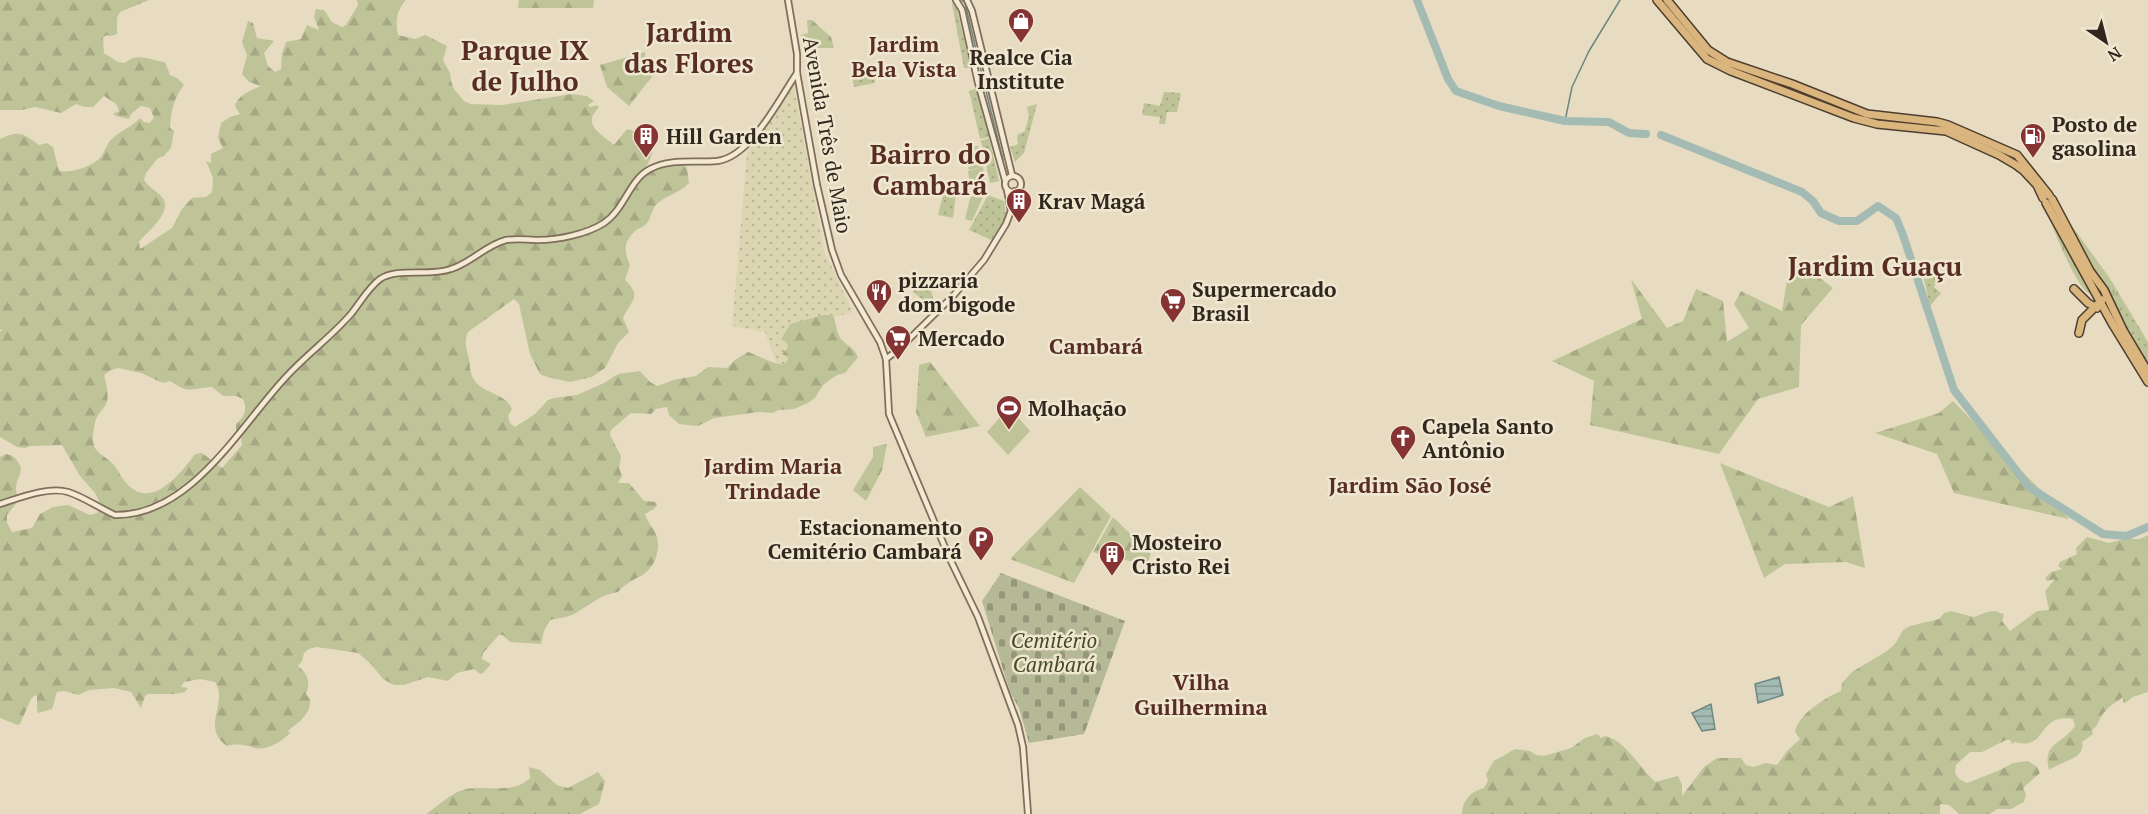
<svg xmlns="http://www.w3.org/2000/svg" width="2148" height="814" viewBox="0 0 2148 814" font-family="'PT Serif',serif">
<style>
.farmland{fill:url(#farmland-dots)}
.grass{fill:url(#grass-tufts)}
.forest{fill:url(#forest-firs);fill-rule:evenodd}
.cemetery{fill:url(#cemetery-stones)}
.park{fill:url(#park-dots)}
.pitch{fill:#bfc498}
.water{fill:url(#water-rules);stroke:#6c8780;stroke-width:1.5}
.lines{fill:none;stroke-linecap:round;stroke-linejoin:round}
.stream{stroke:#6c8780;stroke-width:1.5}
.river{stroke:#a4bbb4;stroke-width:8}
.tertiary-casing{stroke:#7f6e5b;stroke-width:8}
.trunk-casing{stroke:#4d3d2f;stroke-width:10}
.tertiary{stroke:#f4ead4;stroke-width:4.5}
.trunk{stroke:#dab57d;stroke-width:7}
.labels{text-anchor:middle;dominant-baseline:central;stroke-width:5;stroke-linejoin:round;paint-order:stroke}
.poi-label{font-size:21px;font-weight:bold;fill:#31271e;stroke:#f0e7d1;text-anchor:start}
.street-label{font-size:21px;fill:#31271e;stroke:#f0e7d1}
.park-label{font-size:21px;font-style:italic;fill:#424b27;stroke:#f0e7d1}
.neighbourhood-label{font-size:22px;font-weight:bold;fill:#582d23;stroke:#f0e7d1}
.district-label{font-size:27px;font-weight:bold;fill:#582d23;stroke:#f0e7d1}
</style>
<defs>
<pattern id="farmland-dots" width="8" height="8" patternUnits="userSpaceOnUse" patternTransform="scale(1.5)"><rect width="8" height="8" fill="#dcd5b1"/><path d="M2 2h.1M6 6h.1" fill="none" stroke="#bdb798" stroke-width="1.8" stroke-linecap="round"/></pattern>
<pattern id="grass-tufts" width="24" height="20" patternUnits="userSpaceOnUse" patternTransform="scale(1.5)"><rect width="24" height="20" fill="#bfc498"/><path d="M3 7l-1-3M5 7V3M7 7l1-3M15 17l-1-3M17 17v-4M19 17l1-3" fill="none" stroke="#a5a883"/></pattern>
<pattern id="forest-firs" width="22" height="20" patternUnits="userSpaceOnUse" patternTransform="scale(1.5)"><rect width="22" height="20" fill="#bfc498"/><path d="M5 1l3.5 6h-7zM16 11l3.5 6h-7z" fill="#a5a883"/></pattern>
<pattern id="cemetery-stones" width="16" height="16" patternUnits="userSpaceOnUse" patternTransform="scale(1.5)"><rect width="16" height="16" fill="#b6b996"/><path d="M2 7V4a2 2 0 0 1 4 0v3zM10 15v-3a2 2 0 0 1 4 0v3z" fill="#95967a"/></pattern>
<pattern id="park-dots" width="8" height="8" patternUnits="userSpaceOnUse" patternTransform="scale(1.5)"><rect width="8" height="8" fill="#bfc498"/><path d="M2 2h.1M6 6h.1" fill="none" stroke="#a5a883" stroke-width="1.8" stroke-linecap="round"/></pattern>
<pattern id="water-rules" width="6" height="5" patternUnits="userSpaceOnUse" patternTransform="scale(1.5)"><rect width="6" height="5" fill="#a4bbb4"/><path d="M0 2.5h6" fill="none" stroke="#869892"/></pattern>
</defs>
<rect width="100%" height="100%" fill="#e7dcc2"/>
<polygon class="farmland" points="794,86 824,251 853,312 788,330 795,368 780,373 765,332 732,326 747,153"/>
<g class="grass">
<path d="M2049,214L2091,278L2100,296C2095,295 2091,295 2087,292C2076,284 2051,227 2049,214Z"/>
<polygon points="2064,215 2109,277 2127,307 2118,307 2116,310 2063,219"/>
</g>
<g class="forest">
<path d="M0,0H149L120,12L117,18V34L111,36L106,35L103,38L104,53L118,62L125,63C137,52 149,60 165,62L170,75L177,78L184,85C173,99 171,112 170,128L174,131L171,148L164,156L158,158L146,173L144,180C149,187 156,191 162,197C174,212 147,232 139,242L140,249L172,228L182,209L192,198L206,197L212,192L213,178L206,161L211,163V154L223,148L218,138L221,123L230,117L240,114L235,106C237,96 251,90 261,86L249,82L242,74L247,55L242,42L248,21L253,23L257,38L274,41L264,53L268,66L275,72L281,69L282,53L286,42L301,39L307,25L319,30L314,17L316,9L324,10L332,22L342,27L346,25L358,5L357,0H406C397,8 395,23 398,35L415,39L425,35L447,46L443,60L450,73L451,81L454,89L464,101L471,104L502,105L572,94L587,96L594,101L588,105L590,107L597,105L599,107C597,110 595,112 593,115C587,129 607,138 614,145L627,129L645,135C648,139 651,145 652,149C654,160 635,182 629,194C636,189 639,181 646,176C657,166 668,164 682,163L687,168L689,183C680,193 667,195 658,203C651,209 652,217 647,223C644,227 639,228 635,231C623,243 624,251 630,265L625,280C643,297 631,300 623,318L629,332L618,343L605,368L592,377L570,382L547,377L540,374L530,354L519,304L514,299L468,332C463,342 467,349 469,359C470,366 470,372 473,378C481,394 505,392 512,409L508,416L510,423L515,427L535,414L548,400L554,398L577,395L604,383L618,374L640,371L650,382L657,386L677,379L696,376L708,367L727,368L735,360L748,352C760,356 770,363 783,365L788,360V357L782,354L787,349L788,345L782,338L790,324L824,315H833C836,322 836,332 841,339C847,346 854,347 858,357L845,373L837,375L823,385L815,398L808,403L794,409L778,410L773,413L759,412L714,418L698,426L679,424L669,415L667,407L656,409L651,414L631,413L611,430L610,435L621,456L619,468L622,476L618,483H629L644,501L656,502L657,505L654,509L645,514C647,521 651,525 654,530C663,545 656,568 641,576C632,580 624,585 618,592C599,595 590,605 574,614C566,618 558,618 550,620L544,631L541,644L510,642L503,635H499L483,653L482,659L491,664L483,673L480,674L474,669L457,673L448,681L428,677L404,685H394L383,679L371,664L358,653L317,647L309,649L304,653L302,661L298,666C308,674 311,683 306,694L310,699C311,715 299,722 288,731L290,733C282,741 267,751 255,748C244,745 238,743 227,746C200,728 229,703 215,682L200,679L184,682L181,687L188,688L185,692L174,694H148L145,696L141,708L131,692L114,688L89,690L78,695L65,691L57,692L52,709L38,713L37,709V696L35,695L31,699L20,724L17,725L0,718V457L6,454L13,456C28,471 17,473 16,488C16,493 19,498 16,503C14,507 10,511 7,515V523L12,532L32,528L40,514L53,507L68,505L90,515L97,513L102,508L95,493L80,476L62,445L31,446L25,448L17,447L0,437V332L2,330L0,329V139C19,130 23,133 39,145L47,143L53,147L59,171C71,173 91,167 100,158C105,153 106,143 113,138C121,130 132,127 140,118L144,122L149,123L154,118L150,108L141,106L131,114L129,119L116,116L113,114L119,111L116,104L104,96L93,107H85L76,104L61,113L35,107L22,110H0ZM118,368L141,373L163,383L170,381C190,395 191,388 212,387L223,396H236L243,399C248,410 244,417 236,424V432L241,437L242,445L222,468L202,453L195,454C182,472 153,509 129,486C122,480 119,471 113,464C105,455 94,454 93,440C93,434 94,423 97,417C99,412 105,408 107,402C109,393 106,383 104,375L111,370Z"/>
<polygon points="519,0 594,0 593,8 518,8"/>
<polygon points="807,20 812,20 831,37 834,48 802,48 801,35 808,33"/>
<polygon points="645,52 646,70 661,65 629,106 607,87 600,65"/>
<polygon points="1791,256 1833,288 1801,325 1799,387 1758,399 1719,454 1590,425 1594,381 1552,361 1642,319 1631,279 1667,328 1683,321 1696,289 1723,301 1727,342 1749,328 1734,304 1741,291 1782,311"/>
<polygon points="930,362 980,426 926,437 916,412 919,365"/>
<polygon points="1953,401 2069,519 1954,493 1937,454 1875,433 1939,413"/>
<polygon points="887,444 882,470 866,501 853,490 873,457 873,447"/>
<polygon points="1720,463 1829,507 1853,496 1865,568 1846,562 1785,564 1764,578"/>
<polygon points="1080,487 1111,516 1074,583 1010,559"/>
<polygon points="1113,517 1151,554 1147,564 1114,558 1104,553 1102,555 1093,552"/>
<path d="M2148,535V692L2133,697L2125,703H2123V697C2115,703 2106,708 2101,717C2097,723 2098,726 2092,730L2093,734L2082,742C2086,760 2060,761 2049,770C2042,742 2062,745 2075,726L2073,719C2037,712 2047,752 2015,742L2012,744L2010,740H2006L1982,752H1970L1956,765L1955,773L1959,779L1967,783L2000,770L2013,763L2028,761L2037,767L2040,773L2023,788L2026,794L2024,802L2011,809H1997L1990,814H1959L1949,805L1940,804V814H1462C1462,800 1472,791 1484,788L1488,781L1486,774L1494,761L1515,749L1530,751L1536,755L1544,756L1571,748L1585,738L1597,734L1601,738L1605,736C1624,739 1641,769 1655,782L1678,776L1682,785V796L1704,767L1717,758H1741L1746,765L1753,767L1766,763L1777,765L1787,751L1800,739L1795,732C1798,714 1825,698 1841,691L1842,683L1852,672L1887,651L1895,644L1903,630L1910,626L1939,619L1944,613L1951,611L1974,617L1987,612L1995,611L2004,614L2002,621L2010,631L2037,611L2049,610L2045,591L2055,579L2047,581L2045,578L2051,572L2062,569L2058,566L2060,562L2077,554L2076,548L2087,537L2109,543L2123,539H2140Z"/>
<path d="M529,767L540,770L557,785L568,788L598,772L605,781L599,804L580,814H426C438,806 452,792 466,789C489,785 512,795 530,778Z"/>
</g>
<polygon class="cemetery" points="1001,573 1125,621 1084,734 1029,743 1019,708 1010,692 982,601"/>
<g class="park">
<polygon points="953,1 957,9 971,68 964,68 952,4"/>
<polygon points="873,72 875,83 854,87 852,76"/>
<polygon points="977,88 989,137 980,139 969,91"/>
<polygon points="1164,92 1181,93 1177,112 1167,112 1165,124 1159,124 1160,117 1142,115 1144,103 1160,106"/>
<polygon points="1037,104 1024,153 1015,162 1010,147 1018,144 1017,135 1025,131 1029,116 1027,107"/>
<polygon points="989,138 999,181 990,183 981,141"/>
<polygon points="956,194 953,218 938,215 943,195"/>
<path d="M988,195L1004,201C1007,216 1007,232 991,240L969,230Z"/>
<polygon points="1921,266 1942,272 1934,287 1941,293 1930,306"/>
<polygon points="916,279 931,290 933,298 929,304 914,293 912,289"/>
<polygon points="2118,307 2127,307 2148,342 2148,366 2116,310"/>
</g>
<g class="pitch">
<polygon points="978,146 983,167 969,170 965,148"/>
<polygon points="983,167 985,183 970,186 968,171"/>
<polygon points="971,194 984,195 972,221 965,219"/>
<polygon points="1009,407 1030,431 1008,455 987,432"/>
</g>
<g class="water">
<polygon points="1779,677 1783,695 1758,703 1755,684"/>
<polygon points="1711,704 1715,729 1702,731 1692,713"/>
</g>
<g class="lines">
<g class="stream">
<polyline points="962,0 965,3 983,79"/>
<polyline points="986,91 1003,160"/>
<polyline points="1565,121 1572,87 1589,51 1620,0"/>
</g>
<g class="river">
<polyline points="1417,0 1448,79 1456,91 1499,106 1565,121 1609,122 1629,133 1646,134"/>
<polyline points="1661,135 1802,192 1813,201 1821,213 1839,221 1857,221 1878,206 1896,218 1903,235 1954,390 2029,487 2103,534 2127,536 2148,527"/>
</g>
<g class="tertiary-casing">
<g id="tertiary">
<polyline points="788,0 797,54 797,73 817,185 832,250 841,275 880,342 886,359 889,414 949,557 978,617 1018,725 1023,747 1028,814"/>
<polyline points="956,0 962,10 978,83 1005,180"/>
<polyline points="967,0 972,11 1012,175"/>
<circle cx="1013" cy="184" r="8"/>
<polyline points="1007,190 1011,211"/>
<polyline points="886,359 899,349 953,296 984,260 1006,224 1014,203 1015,191"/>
<path d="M0,504C19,498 49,486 68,492C84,497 99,508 115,515C191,516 240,426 286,377C306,355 331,337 351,314C360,303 368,288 380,279C398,267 429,277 451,269C471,263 486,245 506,240C517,238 528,240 538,240C558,240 587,234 604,223C625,209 629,180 650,169C671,158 694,163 717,161C751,157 779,99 797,73"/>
</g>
</g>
<g class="trunk-casing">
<g id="trunk">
<polyline points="1657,0 1707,59 1731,71 1854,118 1877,124 1946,131 1999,155 2016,165 2024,171 2037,185 2043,198"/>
<polyline points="1667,0 1708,50 1727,62 1792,84 1867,114 1937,122 1948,125 2017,155 2049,195"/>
<polyline points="2052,199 2090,271 2104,290 2123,330 2148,372"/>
<polyline points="2046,203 2113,325 2148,382"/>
<polyline points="2074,289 2088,303 2097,308"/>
<polyline points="2079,333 2082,320 2102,300"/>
</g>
</g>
<use href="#tertiary" class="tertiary"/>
<use href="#trunk" class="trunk"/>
</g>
<defs>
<g id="shop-pin" transform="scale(1.35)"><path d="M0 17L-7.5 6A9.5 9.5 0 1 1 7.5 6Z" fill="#863334" stroke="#f0e7d1"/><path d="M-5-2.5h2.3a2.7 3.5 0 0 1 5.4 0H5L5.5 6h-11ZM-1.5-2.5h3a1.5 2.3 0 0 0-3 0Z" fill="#fff"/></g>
<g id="building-pin" transform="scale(1.35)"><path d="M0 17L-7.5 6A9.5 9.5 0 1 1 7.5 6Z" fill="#863334" stroke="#f0e7d1"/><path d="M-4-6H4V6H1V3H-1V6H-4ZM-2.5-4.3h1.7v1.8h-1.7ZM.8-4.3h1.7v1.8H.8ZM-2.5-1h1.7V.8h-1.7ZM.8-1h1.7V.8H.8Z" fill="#fff"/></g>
<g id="fuel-pin" transform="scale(1.35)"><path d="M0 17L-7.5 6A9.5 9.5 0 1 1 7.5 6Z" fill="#863334" stroke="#f0e7d1"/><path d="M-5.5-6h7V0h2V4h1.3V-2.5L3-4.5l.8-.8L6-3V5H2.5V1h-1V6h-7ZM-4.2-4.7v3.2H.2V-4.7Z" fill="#fff"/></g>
<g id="restaurant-pin" transform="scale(1.35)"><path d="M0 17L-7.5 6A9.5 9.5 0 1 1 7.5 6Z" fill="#863334" stroke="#f0e7d1"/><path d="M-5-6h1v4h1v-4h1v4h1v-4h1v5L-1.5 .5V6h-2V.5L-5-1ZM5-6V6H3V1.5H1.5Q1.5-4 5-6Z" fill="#fff"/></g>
<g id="supermarket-pin" transform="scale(1.35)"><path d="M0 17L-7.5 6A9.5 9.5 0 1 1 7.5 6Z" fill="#863334" stroke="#f0e7d1"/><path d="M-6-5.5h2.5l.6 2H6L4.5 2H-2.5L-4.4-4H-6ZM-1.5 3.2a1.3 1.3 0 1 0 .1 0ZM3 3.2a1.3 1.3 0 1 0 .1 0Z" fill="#fff"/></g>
<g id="stadium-pin" transform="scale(1.35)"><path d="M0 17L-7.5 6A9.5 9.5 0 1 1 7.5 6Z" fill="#863334" stroke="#f0e7d1"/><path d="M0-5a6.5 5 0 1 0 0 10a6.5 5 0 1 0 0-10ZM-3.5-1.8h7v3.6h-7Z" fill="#fff"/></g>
<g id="church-pin" transform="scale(1.35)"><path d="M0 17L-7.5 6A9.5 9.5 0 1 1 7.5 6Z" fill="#863334" stroke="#f0e7d1"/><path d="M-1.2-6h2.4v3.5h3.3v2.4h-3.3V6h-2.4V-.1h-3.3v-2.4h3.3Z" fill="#fff"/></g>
<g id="parking-pin" transform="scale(1.35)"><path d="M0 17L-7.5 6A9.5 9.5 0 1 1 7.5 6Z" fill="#863334" stroke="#f0e7d1"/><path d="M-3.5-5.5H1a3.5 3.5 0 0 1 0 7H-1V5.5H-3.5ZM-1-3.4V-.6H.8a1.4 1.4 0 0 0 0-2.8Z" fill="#fff"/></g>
</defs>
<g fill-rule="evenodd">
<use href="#shop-pin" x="1021" y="21"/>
<use href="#building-pin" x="646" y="136"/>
<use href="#fuel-pin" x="2033" y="136"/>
<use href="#building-pin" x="1019" y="201"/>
<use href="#restaurant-pin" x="879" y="292"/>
<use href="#supermarket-pin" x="1173" y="301"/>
<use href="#supermarket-pin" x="898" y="338"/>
<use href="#stadium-pin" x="1009" y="408"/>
<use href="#church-pin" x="1403" y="438"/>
<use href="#parking-pin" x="981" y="539"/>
<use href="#building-pin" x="1112" y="554"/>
</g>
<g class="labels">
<g class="poi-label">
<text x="1021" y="57" text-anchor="middle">Realce Cia<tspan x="1021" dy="24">Institute</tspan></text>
<text x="2052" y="124">Posto de<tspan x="2052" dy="24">gasolina</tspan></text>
<text x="666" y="136">Hill Garden</text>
<text x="1038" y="201">Krav Magá</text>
<text x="898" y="280">pizzaria<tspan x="898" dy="24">dom bigode</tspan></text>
<text x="1192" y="289">Supermercado<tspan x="1192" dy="24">Brasil</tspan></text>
<text x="918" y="338">Mercado</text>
<text x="1028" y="408">Molhação</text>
<text x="1422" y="426">Capela Santo<tspan x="1422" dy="24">Antônio</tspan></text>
<text x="962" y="527" text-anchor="end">Estacionamento<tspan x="962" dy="24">Cemitério Cambará</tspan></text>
<text x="1132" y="542">Mosteiro<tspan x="1132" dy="24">Cristo Rei</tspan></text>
</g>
<g class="street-label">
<text transform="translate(828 135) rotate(80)">Avenida Três de Maio</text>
</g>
<g class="park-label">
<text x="1054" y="640">Cemitério<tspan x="1054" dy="24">Cambará</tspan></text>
</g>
<g class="neighbourhood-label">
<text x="904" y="43">Jardim<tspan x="904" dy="25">Bela Vista</tspan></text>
<text x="1096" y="345">Cambará</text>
<text x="773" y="465">Jardim Maria<tspan x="773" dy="25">Trindade</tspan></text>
<text x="1410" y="484">Jardim São José</text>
<text x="1201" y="681">Vilha<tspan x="1201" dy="25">Guilhermina</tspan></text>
</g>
<g class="district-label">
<text x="689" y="32">Jardim<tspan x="689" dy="31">das Flores</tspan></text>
<text x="525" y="50">Parque IX<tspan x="525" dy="31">de Julho</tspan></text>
<text x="930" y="154">Bairro do<tspan x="930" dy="31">Cambará</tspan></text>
<text x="1875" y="266">Jardim Guaçu</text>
</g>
</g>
<g transform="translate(2106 42) rotate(145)" stroke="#f0e7d1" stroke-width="4.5" paint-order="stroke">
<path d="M0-4.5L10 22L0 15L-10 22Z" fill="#31271e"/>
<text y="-9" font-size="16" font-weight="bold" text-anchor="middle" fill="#31271e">N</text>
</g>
</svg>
